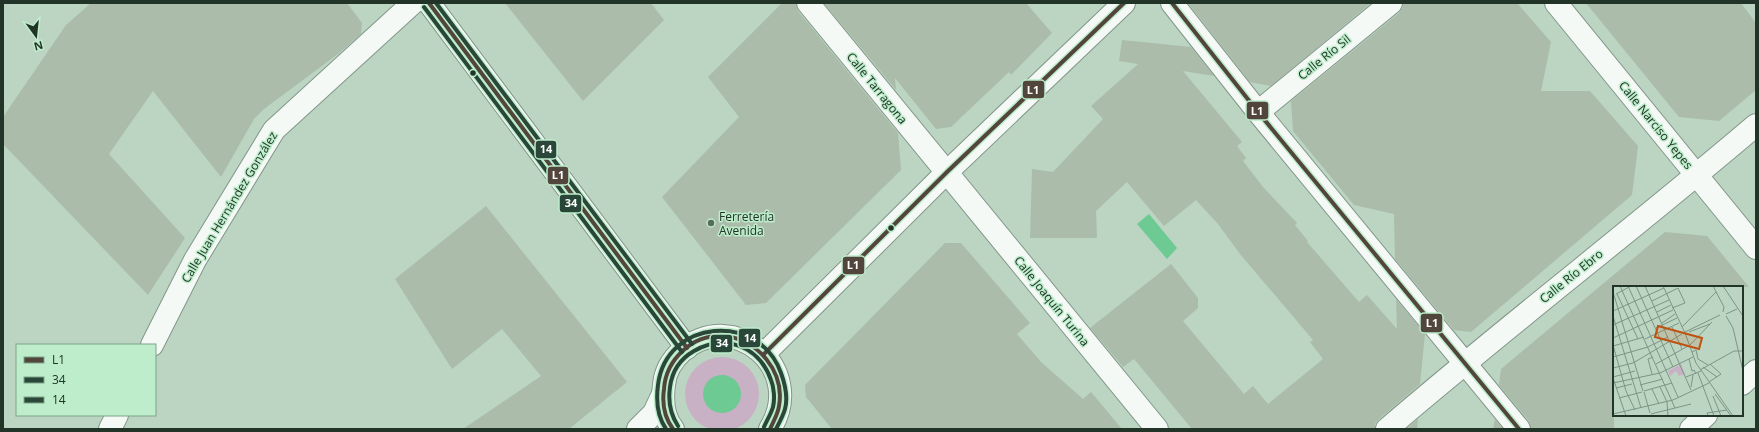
<svg xmlns="http://www.w3.org/2000/svg" width="1759" height="432" viewBox="0 0 1759 432" font-family="'Open Sans',sans-serif">
<style>
.green{fill:#c8b1c4}
.water{fill:#6dca92}
.building{fill:#abbcab}
.lines{fill:none;stroke-linecap:round;stroke-linejoin:round}
.street-casing{stroke:#829789;stroke-width:24}
.secondary-casing{stroke:#829789;stroke-width:24}
.primary-casing{stroke:#829789;stroke-width:24}
.street{stroke:#f5f9f6;stroke-width:22}
.secondary{stroke:#f5f9f6;stroke-width:22}
.primary{stroke:#f5f9f6;stroke-width:22}
.bus-1-casing{stroke:#bdedcb;stroke-width:7}
.bus-2-casing{stroke:#bdedcb;stroke-width:7}
.bus-3-casing{stroke:#bdedcb;stroke-width:7}
.bus-1{stroke:#52453c;stroke-width:4}
.bus-2{stroke:#284738;stroke-width:4}
.bus-3{stroke:#2a4739;stroke-width:4}
.bus-dot{fill:#213427;stroke:#bdedcb;stroke-width:1.5}
.poi-dot{fill:#576c5d;stroke:#bdedcb;stroke-width:1.5}
.labels{text-anchor:middle;dominant-baseline:central;stroke-width:3;stroke-linejoin:round;paint-order:stroke}
.street-label{font-size:12px;fill:#213427;stroke:#bdedcb}
.poi-label{font-size:12px;fill:#213427;stroke:#bdedcb;text-anchor:start}
.inset-road{fill:none;stroke:#7d9584;stroke-width:1}
.view{fill:#c05211;fill-opacity:0.15;stroke:#c05211;stroke-width:2}
.inset-edge{fill:none;stroke:#213427;stroke-width:2}
.line-badge{stroke:#bdedcb;stroke-width:1.5}
.badge-label{font-size:11px;text-anchor:middle;font-weight:bold;fill:#fff}
</style>
<rect width="100%" height="100%" fill="#bbd5c2"/>
<circle class="green" cx="722" cy="394" r="37"/>
<g class="water">
<polygon points="1149,214 1177,248 1167,259 1137,224"/>
<circle cx="722" cy="394" r="19"/>
</g>
<g class="building">
<polygon points="91,3 347,3 362,23 361,34 338,54 264,109 254,119 221,177 153,91 109,154 185,238 148,295 3,144 3,117 66,25"/>
<polygon points="505,3 651,3 664,20 583,101"/>
<polygon points="782,3 796,3 798,11 898,133 901,170 766,303 746,305 662,197 739,117 708,77"/>
<polygon points="824,3 1026,3 1052,33 1011,75 1009,72 951,127 936,129 895,78 896,90"/>
<polygon points="1188,3 1371,3 1271,86 1250,82"/>
<polygon points="1403,3 1517,3 1551,42 1541,91 1590,91 1638,146 1632,195 1471,332 1454,330 1395,259 1394,214 1354,205 1293,131 1291,101 1399,13 1403,8"/>
<polygon points="1586,3 1741,3 1756,23 1756,90 1719,121 1679,117"/>
<polygon points="1122,40 1191,47 1214,76 1183,71 1242,142 1237,146 1246,158 1243,161 1263,187 1297,223 1295,225 1308,241 1307,242 1359,302 1367,295 1397,329 1396,299 1425,334 1420,384 1379,419 1375,424 1375,429 1192,429 1134,359 1123,367 1090,328 1171,264 1198,298 1198,308 1183,321 1244,394 1253,386 1268,404 1323,359 1310,342 1313,340 1240,254 1218,224 1196,200 1164,226 1127,182 1096,211 1097,238 1030,238 1032,169 1053,172 1103,119 1091,106 1138,64 1119,61"/>
<polygon points="486,206 627,382 569,429 463,429 541,376 502,329 452,369 395,279"/>
<polygon points="1665,232 1707,236 1749,287 1614,287 1614,429 1531,429 1529,421 1499,385 1501,369"/>
<polygon points="945,243 961,243 1030,323 1017,334 1041,362 1083,399 1091,392 1122,429 832,429 806,397 805,385"/>
<polygon points="1418,419 1417,429 1406,429"/>
<polygon points="1495,419 1503,429 1493,429"/>
</g>
<g class="lines">
<g class="street-casing">
<g id="street">
<polyline points="808,3 1157,429"/>
<polyline points="1172,3 1258,112 1519,429"/>
<polyline points="1556,3 1756,248"/>
<polyline points="1258,112 1391,3"/>
<polyline points="152,345 195,260 274,130 413,3"/>
<polyline points="1742,384 1756,371"/>
<polyline points="110,429 117,415"/>
<path d="M1387,429C1508,325 1635,228 1756,125"/>
<polyline points="1691,429 1706,415"/>
</g>
</g>
<g class="secondary-casing">
<g id="secondary">
<polyline points="764,354 947,172 1124,3"/>
<polyline points="638,429 654,413 662,396"/>
</g>
</g>
<g class="primary-casing">
<g id="primary">
<polyline points="429,3 687,348"/>
<path d="M673,429C663,417 662,400 664,385C665,372 672,360 682,351C735,306 807,370 770,429"/>
</g>
</g>
<use href="#street" class="street"/>
<use href="#secondary" class="secondary"/>
<use href="#primary" class="primary"/>
<g class="bus-1-casing">
<g id="bus-1">
<polyline points="429,3 687,348"/>
<polyline points="1172,3 1258,112 1519,429"/>
<polyline points="764,354 947,172 1124,3"/>
<path d="M673,429C664,417 662,403 664,389C666,359 693,334 724,336C758,339 785,372 779,406C778,414 773,422 770,429"/>
</g>
</g>
<g class="bus-2-casing">
<g id="bus-2">
<polyline points="424,7 682,352"/>
<path d="M678,426C670,414 668,401 670,387C672,371 680,359 694,351C725,333 759,346 771,380C774,387 775,399 773,407C771,414 767,420 764,427"/>
</g>
</g>
<g class="bus-3-casing">
<g id="bus-3">
<polyline points="436,3 692,344"/>
<path d="M666,429C657,416 656,400 658,385C666,319 759,311 781,373C785,384 788,398 785,409C783,416 779,423 776,429"/>
</g>
</g>
<use href="#bus-1" class="bus-1"/>
<use href="#bus-2" class="bus-2"/>
<use href="#bus-3" class="bus-3"/>
</g>
<g class="bus-dot">
<circle cx="473" cy="73" r="3.5"/>
<circle cx="891" cy="228" r="3.5"/>
</g>
<circle class="poi-dot" cx="711" cy="223" r="4"/>
<g class="labels">
<g class="street-label">
<text transform="translate(1324 57) rotate(-39)">Calle Río Sil</text>
<text transform="translate(877 88) rotate(51)">Calle Tarragona</text>
<text transform="translate(1656 125) rotate(51)">Calle Narciso Yepes</text>
<text transform="translate(229 207) rotate(-59)">Calle Juan Hernández González</text>
<text transform="translate(1571 276) rotate(-39)">Calle Río Ebro</text>
<text transform="translate(1052 301) rotate(51)">Calle Joaquín Turina</text>
</g>
<g class="poi-label">
<text x="719" y="216">Ferretería<tspan x="719" dy="14">Avenida</tspan></text>
</g>
</g>
<g transform="translate(1613 286)">
<rect width="130" height="130" fill="#bbd5c2"/>
<path d="M68,78L72,88L66,90L63,85L57,90L55,85Z" fill="#c8b1c4"/>
<path class="inset-road" d="M7,0L62,122M15,0L65,111M23,0L60,81M32,0L78,104M50,0L72,47L83,77L120,130M100,0L111,21L110,26M110,0L130,30M0,6L30,105M3,8L18,0M4,8L25,53M39,15L65,2L72,17L59,22M0,25L51,2M44,26L58,19M113,28L124,23M0,30L28,122M113,30L120,42L130,85M49,37L62,28M0,39L56,14M59,41L69,63M69,41L103,6M43,42L64,32M72,46L107,29M76,46L97,38M0,52L60,24M32,53L66,37M0,59L13,105L22,124M77,59L99,36M0,60L31,51M79,66L83,64L85,73L95,79M0,71L35,61L55,51M76,73L79,85L81,84L83,88M43,78L75,60M90,81L104,91M0,82L20,77L69,48M87,84L121,65H130M85,87L101,130M39,88L35,73L40,71M0,91L22,85M73,91L88,85M0,92L13,130M96,96L108,88L97,78M0,97L47,87L80,71M27,99L50,93M47,101L54,116L55,130M78,101L80,89M3,102L19,98M39,103L46,118M31,105L59,97M31,106L37,127M102,108L118,130M100,110L108,130M6,112L29,106M0,128L60,114L96,97M38,128L78,118M95,130L94,127L114,124"/>
<path class="view" d="M45,40L89,52L86,63L42,51Z"/>
<rect width="130" height="130" class="inset-edge"/>
</g>
<g class="line-badge">
<rect x="1022" y="80" width="23" height="19" rx="4" fill="#52453c"/>
<rect x="1246" y="101" width="23" height="19" rx="4" fill="#52453c"/>
<rect x="535" y="140" width="22" height="19" rx="4" fill="#2a4739"/>
<rect x="547" y="166" width="22" height="19" rx="4" fill="#52453c"/>
<rect x="559" y="194" width="23" height="19" rx="4" fill="#284738"/>
<rect x="842" y="256" width="23" height="19" rx="4" fill="#52453c"/>
<rect x="1420" y="313" width="23" height="20" rx="4" fill="#52453c"/>
<rect x="738" y="328" width="23" height="20" rx="4" fill="#2a4739"/>
<rect x="710" y="334" width="23" height="19" rx="4" fill="#284738"/>
</g>
<g class="badge-label">
<text x="1033" y="94">L1</text>
<text x="1257" y="115">L1</text>
<text x="546" y="153">14</text>
<text x="558" y="179">L1</text>
<text x="571" y="207">34</text>
<text x="853" y="269">L1</text>
<text x="1432" y="327">L1</text>
<text x="750" y="342">14</text>
<text x="722" y="347">34</text>
</g>
<rect width="1759" height="432" fill="none" stroke="#213427" stroke-width="8"/>
<rect x="16" y="344" width="140" height="72" fill="#bdedcb" stroke="#7fa389"/>
<rect x="24" y="357" width="20" height="6" fill="#52453c" stroke="#7fa389"/>
<text x="52" y="364" font-size="12" fill="#213427">L1</text>
<rect x="24" y="377" width="20" height="6" fill="#284738" stroke="#7fa389"/>
<text x="52" y="384" font-size="12" fill="#213427">34</text>
<rect x="24" y="397" width="20" height="6" fill="#2a4739" stroke="#7fa389"/>
<text x="52" y="404" font-size="12" fill="#213427">14</text>
<g transform="translate(36 36) rotate(165)" stroke="#bdedcb" stroke-width="3" paint-order="stroke">
<path d="M0-3L7 15L0 10L-7 15Z" fill="#213427"/>
<text y="-6" font-size="11" font-weight="bold" text-anchor="middle" fill="#213427">N</text>
</g>
</svg>
